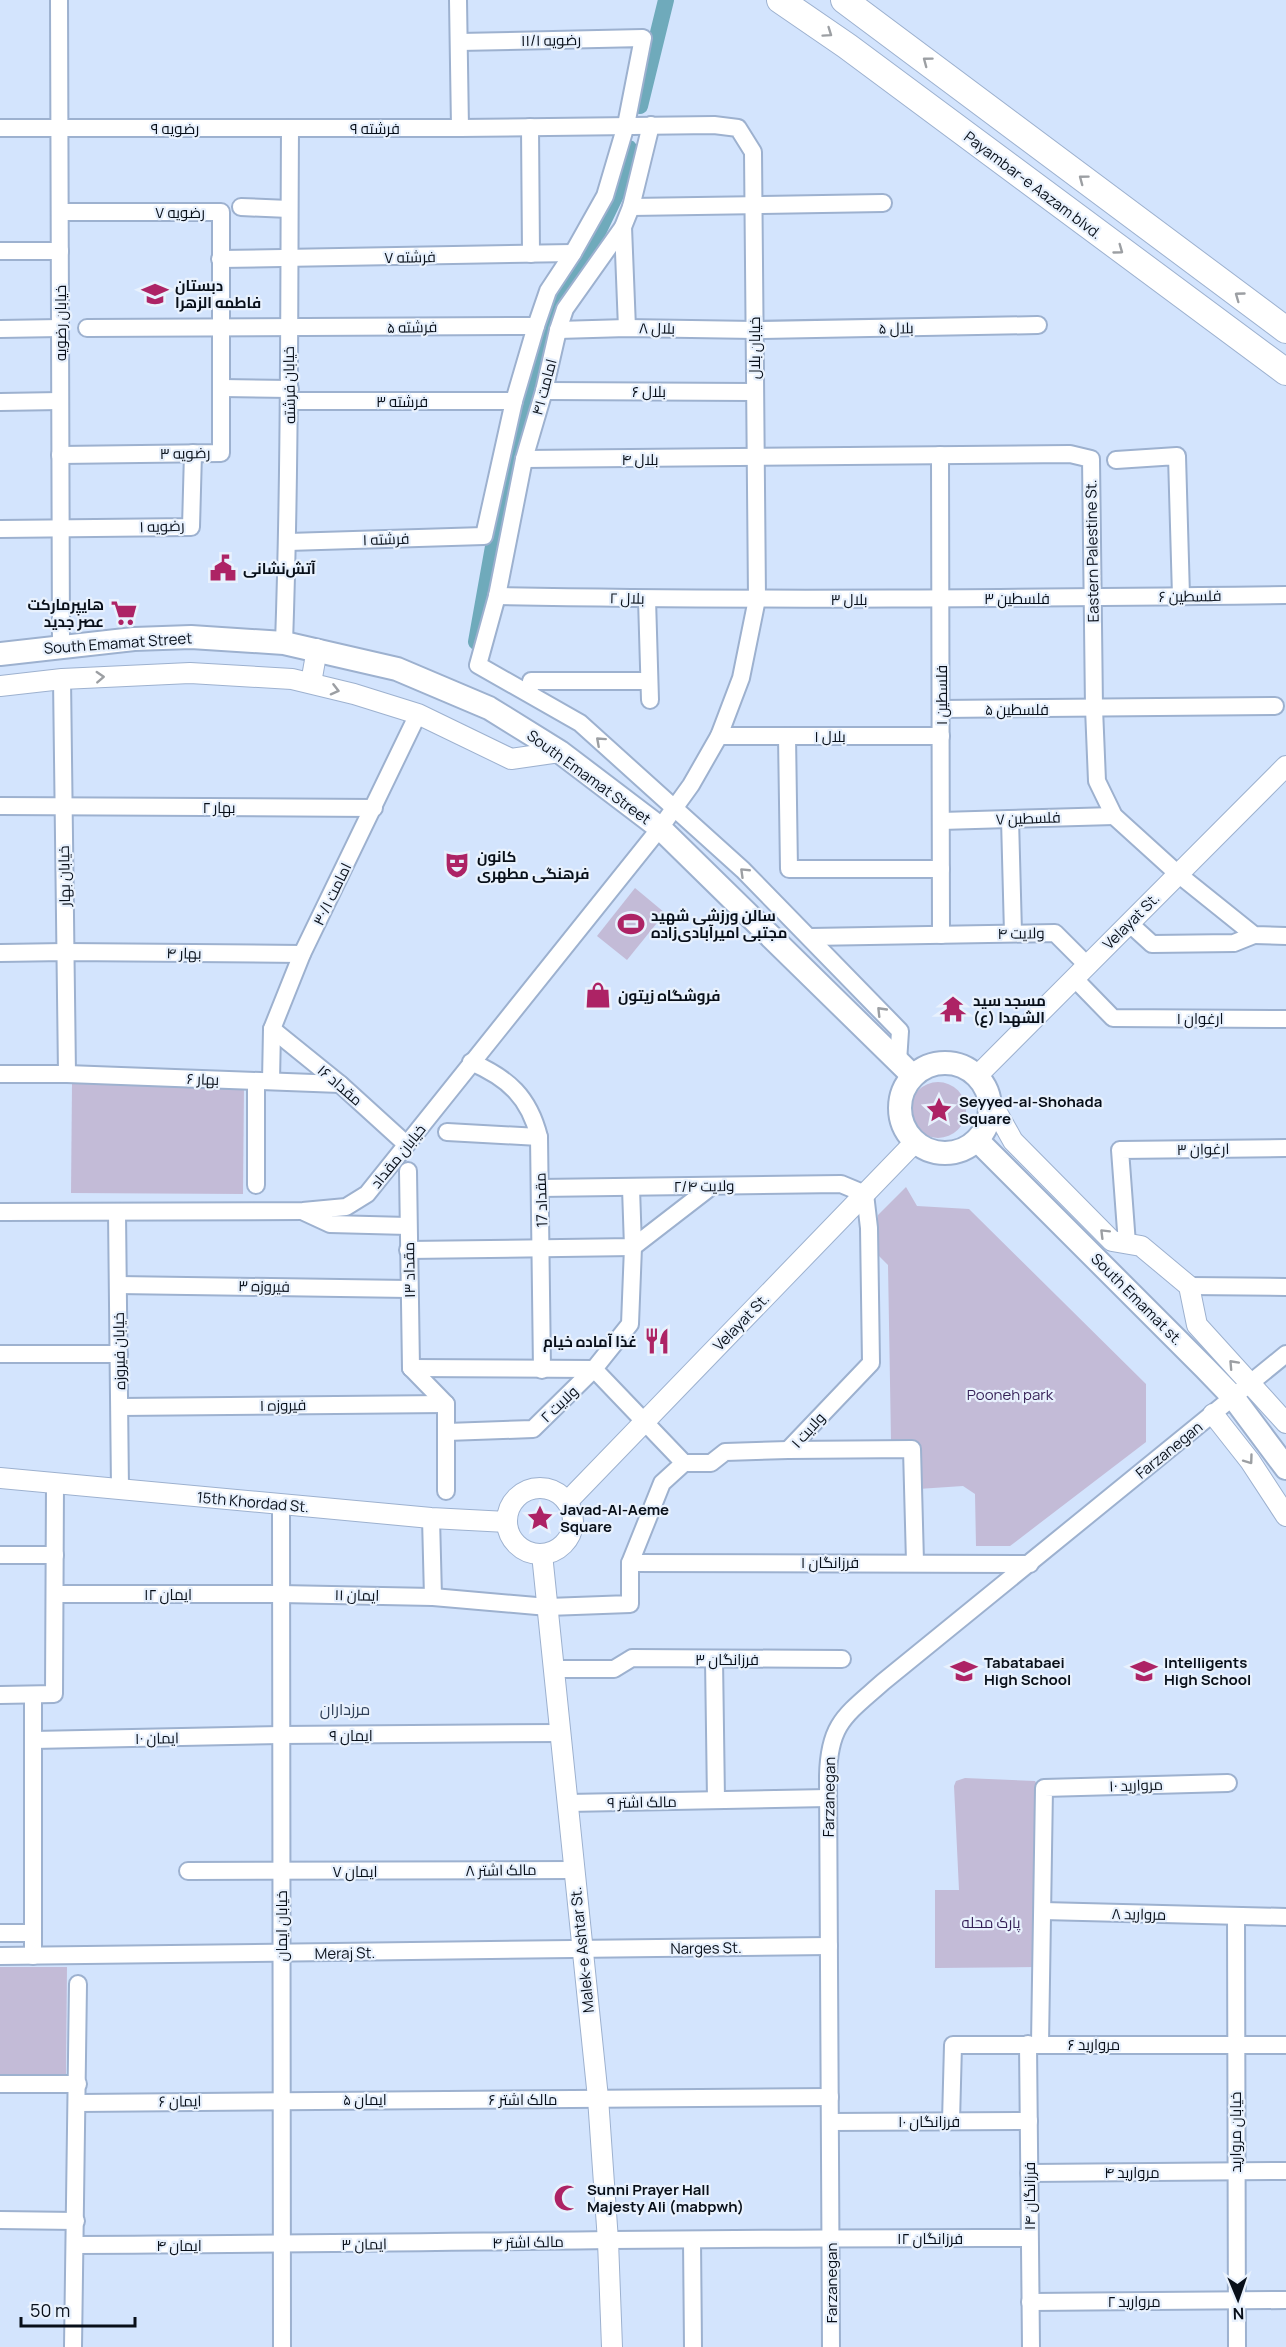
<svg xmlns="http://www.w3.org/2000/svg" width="1286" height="2347" viewBox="0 0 1286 2347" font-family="Manrope,Cairo,sans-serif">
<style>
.green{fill:#c3bbd7}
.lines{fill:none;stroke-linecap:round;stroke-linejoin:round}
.canal{stroke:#6faabb;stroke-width:16}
.minor-casing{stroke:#9db1cf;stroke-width:20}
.tertiary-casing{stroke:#9db1cf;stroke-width:22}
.secondary-casing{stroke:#9db1cf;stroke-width:26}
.primary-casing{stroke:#9db1cf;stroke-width:28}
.minor{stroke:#fff;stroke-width:16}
.tertiary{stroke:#fff;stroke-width:20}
.secondary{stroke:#fff;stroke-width:22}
.primary{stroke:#fff;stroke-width:26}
.oneway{stroke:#9c9fa3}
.labels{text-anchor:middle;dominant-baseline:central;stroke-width:4.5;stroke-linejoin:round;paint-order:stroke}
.street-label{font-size:15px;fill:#080f19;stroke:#e8f1fd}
.poi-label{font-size:15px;font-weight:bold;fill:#080f19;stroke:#e8f1fd;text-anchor:start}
.park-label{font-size:15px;fill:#341f56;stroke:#e8f1fd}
.neighbourhood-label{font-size:16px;fill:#30415a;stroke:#e8f1fd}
</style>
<rect width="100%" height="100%" fill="#d3e4fd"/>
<g class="green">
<polygon points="635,888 665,913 627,960 597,936"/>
<circle cx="938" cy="1110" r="28"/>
<polygon points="72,1084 244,1085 243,1194 71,1193"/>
<polygon points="906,1187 917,1206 969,1209 1146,1384 1146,1442 1010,1546 976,1546 975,1494 963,1486 918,1489 917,1441 891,1440 888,1265 877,1254 878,1215"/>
<polygon points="965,1778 1035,1781 1038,1786 1036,1967 935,1968 935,1890 959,1890 954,1786 956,1781"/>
<polygon points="0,1967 67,1967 66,2075 0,2075"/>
</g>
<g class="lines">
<g class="canal">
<polyline points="640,106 666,0"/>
<polyline points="476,642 502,496 548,314 574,282 617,193 629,148"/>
</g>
<g class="minor-casing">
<g id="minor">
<polyline points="59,0 61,646"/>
<polyline points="458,0 460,128"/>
<polyline points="651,125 631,207 623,227 565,309 558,330 544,391 524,459 497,596 478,665 580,723 743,870 900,1031 898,1062"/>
<polyline points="530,127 531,254"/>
<polyline points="0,128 460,128 714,125 738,128 753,152 757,599 741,678 719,736 691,785 660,828 367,1194 346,1207 303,1211 0,1212"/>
<polyline points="241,207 289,209"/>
<polyline points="631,207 883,203"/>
<polyline points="60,212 221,212 221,453 60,455"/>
<polyline points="623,227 627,328"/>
<polyline points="0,251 60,251"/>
<polyline points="220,259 573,253"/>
<polyline points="87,328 536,326"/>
<polyline points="0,329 60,328"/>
<polyline points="558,330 627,328 755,330 1038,325"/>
<polyline points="222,388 290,389"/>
<polyline points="544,391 754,392"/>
<polyline points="290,401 514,401"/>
<polyline points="0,402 60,401"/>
<polyline points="940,455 941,935"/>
<polyline points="524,459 1070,454 1091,459 1094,708 1097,781 1114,816 1178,874 1254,935 1286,936"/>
<polyline points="1116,460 1177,456 1181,596"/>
<polyline points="0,529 191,527 193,453"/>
<polyline points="288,542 484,536 514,401 536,326 548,291 573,253 605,196 626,125 643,38 459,42"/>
<path d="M497,596C760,601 1023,598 1286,595"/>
<polyline points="647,599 650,700"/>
<path d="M284,643C290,471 289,299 290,128"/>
<polyline points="62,679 67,1074"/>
<polyline points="529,693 531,681 649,681"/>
<polyline points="941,709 1275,706"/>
<polyline points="719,736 941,736"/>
<polyline points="787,736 789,869 941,869"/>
<polyline points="0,806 374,808"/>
<polyline points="1010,819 1013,933"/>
<polyline points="941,821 1114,816"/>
<polyline points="1129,923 1152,944 1234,943 1254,935"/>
<polyline points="810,937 1055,933 1087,965"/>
<polyline points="0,953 65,952 302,954"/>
<polyline points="1074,978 1113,1018 1286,1019"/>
<polyline points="272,1029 340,1084 406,1144"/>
<path d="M471,1062C508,1078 529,1097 539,1137L542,1370"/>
<polyline points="0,1074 67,1074 340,1084"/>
<polyline points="256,1081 256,1185"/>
<polyline points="271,1081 272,1029 302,954 418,714"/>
<polyline points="447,1132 539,1137"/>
<polyline points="408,1171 411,1368"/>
<polyline points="540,1188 841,1184 865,1194 869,1228 871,1363 788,1450 912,1449 915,1562"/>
<polyline points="117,1212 120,1489"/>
<polyline points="304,1212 330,1224 408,1226"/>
<polyline points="1127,1244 1120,1150 1286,1148"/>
<polyline points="408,1250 633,1247 712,1186"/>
<polyline points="118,1285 409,1289"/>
<polyline points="1189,1286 1286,1287"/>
<polyline points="0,1354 119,1354"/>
<polyline points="411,1368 594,1369"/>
<polyline points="411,1368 446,1404 446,1491"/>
<polyline points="594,1369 684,1463"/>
<polyline points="120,1407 446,1404"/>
<polyline points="447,1432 533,1429 594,1369 630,1324 633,1247 631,1188"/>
<polyline points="281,1505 282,2347"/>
<polyline points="431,1518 433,1597"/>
<polyline points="0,1555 55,1555"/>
<polyline points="630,1563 1030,1564"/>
<polyline points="55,1594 281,1594 433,1597 548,1607 630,1604 630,1563 662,1483 684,1463 711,1463 725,1452 788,1450"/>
<polyline points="714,1659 716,1800"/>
<polyline points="554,1669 614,1669 632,1658 842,1659"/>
<polyline points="0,1695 54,1694 55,1484"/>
<polyline points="33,1695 33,1956"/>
<polyline points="33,1740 281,1735 560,1733"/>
<polyline points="568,1803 828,1798"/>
<polyline points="188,1871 574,1870"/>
<polyline points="1043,1911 1286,1917"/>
<polyline points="1236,1916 1237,2347"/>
<polyline points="0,1933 33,1933"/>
<polyline points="0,1956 829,1946"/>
<polyline points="1028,2044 1031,2347"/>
<polyline points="1040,2044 1044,1788 1228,1783"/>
<polyline points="0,2084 78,2084"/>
<polyline points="78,2103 830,2097"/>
<polyline points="951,2121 953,2045 1286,2045"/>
<polyline points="830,2122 1029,2121"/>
<polyline points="1029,2173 1286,2171"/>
<polyline points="0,2220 76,2221"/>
<polyline points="692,2240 693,2347"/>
<path d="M75,2245C393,2244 711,2237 1029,2238"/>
<polyline points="1030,2302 1286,2300"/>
<polyline points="73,2347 78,1984"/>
<path d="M831,2347L828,1776C829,1723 846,1715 883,1682L1286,1354"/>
</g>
</g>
<g class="tertiary-casing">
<g id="tertiary">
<polyline points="311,683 317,649"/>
<polyline points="0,686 62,679 190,673 292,679 354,694 418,714 511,759 560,752"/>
<polyline points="977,1076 1286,766"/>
<polyline points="989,1098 1013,1141 1112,1241 1141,1246 1189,1286 1197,1325 1286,1423"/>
<polyline points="1213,1414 1250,1461 1286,1516"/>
<polyline points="0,1478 431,1518 507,1522"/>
<circle cx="540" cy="1521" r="33"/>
<polyline points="567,1502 915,1142"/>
<polyline points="542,1554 598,2098 608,2241 612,2347"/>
</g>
</g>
<g class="secondary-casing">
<g id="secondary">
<polyline points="0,654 134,639 191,637 284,643 397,669 489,708 560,752 660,828 913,1076"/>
<circle cx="945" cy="1108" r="45"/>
<polyline points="977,1140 1205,1368 1233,1397 1286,1468"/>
</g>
</g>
<g class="primary-casing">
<g id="primary">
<polyline points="780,0 847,46 1286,372"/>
<polyline points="844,0 1286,330"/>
</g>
</g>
<use href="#minor" class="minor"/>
<use href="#tertiary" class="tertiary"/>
<use href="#secondary" class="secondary"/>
<use href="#primary" class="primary"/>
</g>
<defs><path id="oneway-chevron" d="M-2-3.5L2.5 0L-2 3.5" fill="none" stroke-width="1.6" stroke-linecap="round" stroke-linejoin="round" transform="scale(1.5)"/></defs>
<g class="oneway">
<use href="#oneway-chevron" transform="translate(828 33) rotate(35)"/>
<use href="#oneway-chevron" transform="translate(927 61) rotate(-143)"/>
<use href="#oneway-chevron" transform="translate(1083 179) rotate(-143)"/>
<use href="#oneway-chevron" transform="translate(1119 250) rotate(36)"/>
<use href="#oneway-chevron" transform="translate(1239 296) rotate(-144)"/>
<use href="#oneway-chevron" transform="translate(100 677) rotate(-3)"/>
<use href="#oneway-chevron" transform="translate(335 690) rotate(14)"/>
<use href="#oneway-chevron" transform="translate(600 741) rotate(-138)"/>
<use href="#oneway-chevron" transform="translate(744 872) rotate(-136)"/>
<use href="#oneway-chevron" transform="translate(881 1011) rotate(-134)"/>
<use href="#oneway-chevron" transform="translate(1104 1233) rotate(-135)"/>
<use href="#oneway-chevron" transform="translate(1233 1364) rotate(-133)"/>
<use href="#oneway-chevron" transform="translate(1249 1460) rotate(54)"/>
</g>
<defs>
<g id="school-bare" transform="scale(2.07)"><path d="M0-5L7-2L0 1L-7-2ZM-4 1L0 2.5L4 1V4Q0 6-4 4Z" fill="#ad2365" stroke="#e8f1fd" stroke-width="2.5" paint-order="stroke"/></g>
<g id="civic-bare" transform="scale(2.07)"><path d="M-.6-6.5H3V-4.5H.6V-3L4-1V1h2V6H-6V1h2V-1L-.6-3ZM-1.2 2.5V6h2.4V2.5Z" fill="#ad2365" stroke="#e8f1fd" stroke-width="2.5" paint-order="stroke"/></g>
<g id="supermarket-bare" transform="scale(2.07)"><path d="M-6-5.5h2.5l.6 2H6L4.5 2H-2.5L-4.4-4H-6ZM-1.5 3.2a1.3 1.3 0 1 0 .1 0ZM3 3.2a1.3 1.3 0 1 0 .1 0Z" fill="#ad2365" stroke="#e8f1fd" stroke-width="2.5" paint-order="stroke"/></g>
<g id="theatre-bare" transform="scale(2.07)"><path d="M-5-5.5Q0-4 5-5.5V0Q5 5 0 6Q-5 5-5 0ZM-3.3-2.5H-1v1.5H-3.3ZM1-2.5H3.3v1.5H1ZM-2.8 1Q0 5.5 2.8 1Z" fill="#ad2365" stroke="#e8f1fd" stroke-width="2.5" paint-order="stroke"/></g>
<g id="stadium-bare" transform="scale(2.07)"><path d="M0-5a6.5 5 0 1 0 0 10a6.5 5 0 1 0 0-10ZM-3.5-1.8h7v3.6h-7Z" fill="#ad2365" stroke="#e8f1fd" stroke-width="2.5" paint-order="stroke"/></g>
<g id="shop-bare" transform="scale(2.07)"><path d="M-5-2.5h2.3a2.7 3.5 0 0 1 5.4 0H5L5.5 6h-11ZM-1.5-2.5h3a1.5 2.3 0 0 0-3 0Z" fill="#ad2365" stroke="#e8f1fd" stroke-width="2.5" paint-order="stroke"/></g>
<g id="temple-bare" transform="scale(2.07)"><path d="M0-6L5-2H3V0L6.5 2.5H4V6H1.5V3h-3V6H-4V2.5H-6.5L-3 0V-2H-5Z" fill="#ad2365" stroke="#e8f1fd" stroke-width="2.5" paint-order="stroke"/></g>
<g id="sight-bare" transform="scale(2.07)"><path d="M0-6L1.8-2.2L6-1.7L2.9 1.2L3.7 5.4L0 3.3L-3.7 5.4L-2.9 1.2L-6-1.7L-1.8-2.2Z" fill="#ad2365" stroke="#e8f1fd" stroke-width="2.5" paint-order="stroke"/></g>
<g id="restaurant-bare" transform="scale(2.07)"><path d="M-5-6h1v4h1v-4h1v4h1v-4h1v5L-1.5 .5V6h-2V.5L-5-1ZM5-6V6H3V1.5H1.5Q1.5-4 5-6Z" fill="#ad2365" stroke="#e8f1fd" stroke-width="2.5" paint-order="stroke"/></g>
<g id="mosque-bare" transform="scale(2.07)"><path d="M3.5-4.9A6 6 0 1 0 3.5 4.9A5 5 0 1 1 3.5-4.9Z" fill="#ad2365" stroke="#e8f1fd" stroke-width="2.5" paint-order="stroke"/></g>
</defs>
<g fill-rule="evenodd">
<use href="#school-bare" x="155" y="294"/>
<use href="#civic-bare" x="223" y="568"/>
<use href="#supermarket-bare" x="124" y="613"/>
<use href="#theatre-bare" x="457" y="865"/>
<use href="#stadium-bare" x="631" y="924"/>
<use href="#shop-bare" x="598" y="995"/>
<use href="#temple-bare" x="953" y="1009"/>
<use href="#sight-bare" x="939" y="1110"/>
<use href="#restaurant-bare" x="657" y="1341"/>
<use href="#sight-bare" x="540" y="1518"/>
<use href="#school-bare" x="964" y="1671"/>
<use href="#school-bare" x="1144" y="1671"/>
<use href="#mosque-bare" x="567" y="2198"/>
</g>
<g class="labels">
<g class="street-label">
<text transform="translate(551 40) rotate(-1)">رضویه ۱۱/۱</text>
<text x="175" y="128">رضویه ۹</text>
<text x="375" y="128">فرشته ۹</text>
<text transform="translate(1033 185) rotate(37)">Payambar-e Aazam blvd.</text>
<text x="180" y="212">رضویه ۷</text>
<text transform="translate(410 257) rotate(-1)">فرشته ۷</text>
<text transform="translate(60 323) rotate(-90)">خیابان رضویه</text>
<text transform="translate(412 327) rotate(-1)">فرشته ۵</text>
<text transform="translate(657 328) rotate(1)">بلال ۸</text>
<text transform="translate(896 328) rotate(-1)">بلال ۵</text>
<text transform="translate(754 348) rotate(-90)">خیابان بلال</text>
<text transform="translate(289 385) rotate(-91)">خیابان فرشته</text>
<text transform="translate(544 387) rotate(-75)">امامت ۴۱</text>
<text x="649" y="391">بلال ۶</text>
<text x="402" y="401">فرشته ۳</text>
<text transform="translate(185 453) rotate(-1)">رضویه ۳</text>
<text x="640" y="459">بلال ۴</text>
<text transform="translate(162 526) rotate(-2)">رضویه ۱</text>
<text transform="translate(386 539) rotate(-2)">فرشته ۱</text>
<text transform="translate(1092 551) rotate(-91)">Eastern Palestine St.</text>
<text transform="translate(1190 596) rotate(-1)">فلسطین ۶</text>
<text transform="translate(627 598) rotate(1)">بلال ۲</text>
<text x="1017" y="598">فلسطین ۳</text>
<text x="849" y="599">بلال ۳</text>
<text transform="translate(118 643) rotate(-4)">South Emamat Street</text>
<text transform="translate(941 695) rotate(-90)">فلسطین ۱</text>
<text x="1017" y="709">فلسطین ۵</text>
<text x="830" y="736">بلال ۱</text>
<text transform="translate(589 777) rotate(36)">South Emamat Street</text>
<text x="219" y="807">بهار ۲</text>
<text transform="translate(1028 818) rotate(-2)">فلسطین ۷</text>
<text transform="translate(64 876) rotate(-91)">خیابان بهار</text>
<text transform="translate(332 894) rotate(-64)">امامت ۳۰/۱</text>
<text transform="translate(1131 921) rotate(-45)">Velayat St.</text>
<text transform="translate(1021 933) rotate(-1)">ولایت ۴</text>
<text transform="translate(184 953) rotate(1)">بهار ۴</text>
<text x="1200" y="1018">ارغوان ۱</text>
<text transform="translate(203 1079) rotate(2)">بهار ۶</text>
<text transform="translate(340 1085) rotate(41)">مقداد ۱۶</text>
<text transform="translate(1203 1149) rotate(-1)">ارغوان ۳</text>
<text transform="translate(398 1156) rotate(-51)">خیابان مقداد</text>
<text transform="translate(704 1186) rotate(-1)">ولایت ۲/۴</text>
<text transform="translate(541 1200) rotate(-92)">مقداد 17</text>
<text transform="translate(409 1270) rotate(-91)">مقداد ۱۳</text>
<text transform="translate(264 1286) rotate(1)">فیروزه ۳</text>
<text transform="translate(1137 1299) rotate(45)">South Emamat st.</text>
<text transform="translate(741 1322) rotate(-46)">Velayat St.</text>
<text transform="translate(119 1351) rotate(-91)">خیابان فیروزه</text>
<text transform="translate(559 1404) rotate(-44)">ولایت ۲</text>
<text transform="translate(283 1405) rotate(-1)">فیروزه ۱</text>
<text transform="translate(808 1430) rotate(-48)">ولایت ۱</text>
<text transform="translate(1169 1450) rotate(-39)">Farzanegan</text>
<text transform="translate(253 1502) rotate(5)">15th Khordad St.</text>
<text x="830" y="1562">فرزانگان ۱</text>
<text x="168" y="1594">ایمان ۱۲</text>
<text transform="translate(357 1595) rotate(1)">ایمان ۱۱</text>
<text x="727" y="1659">فرزانگان ۳</text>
<text x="351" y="1735">ایمان ۹</text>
<text transform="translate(157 1738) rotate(-1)">ایمان ۱۰</text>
<text transform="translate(1136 1785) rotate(-2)">مروارید ۱۰</text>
<text transform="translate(829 1797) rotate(-89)">Farzanegan</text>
<text transform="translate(642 1802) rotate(-1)">مالک اشتر ۹</text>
<text transform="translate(501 1870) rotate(-1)">مالک اشتر ۸</text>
<text x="355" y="1871">ایمان ۷</text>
<text transform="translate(1139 1914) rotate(1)">مروارید ۸</text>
<text transform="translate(281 1926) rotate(-90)">خیابان ایمان</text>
<text transform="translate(706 1948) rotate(-1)">Narges St.</text>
<text transform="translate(582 1950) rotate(-96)">Malek-e Ashtar St.</text>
<text transform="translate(345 1953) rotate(-1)">Meraj St.</text>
<text x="1094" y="2044">مروارید ۶</text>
<text x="365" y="2099">ایمان ۵</text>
<text x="523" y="2099">مالک اشتر ۶</text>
<text transform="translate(180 2101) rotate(-1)">ایمان ۶</text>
<text x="929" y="2121">فرزانگان ۱۰</text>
<text transform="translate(1235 2132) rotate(-90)">خیابان مروارید</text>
<text x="1132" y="2172">مروارید ۴</text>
<text transform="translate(1029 2196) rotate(-90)">فرزانگان ۱۴</text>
<text x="930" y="2238">فرزانگان ۱۲</text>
<text transform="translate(528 2242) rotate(-1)">مالک اشتر ۴</text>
<text transform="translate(364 2244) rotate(-1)">ایمان ۳</text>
<text x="179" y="2245">ایمان ۴</text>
<text transform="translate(831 2283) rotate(-90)">Farzanegan</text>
<text x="1134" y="2301">مروارید ۲</text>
</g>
<g class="poi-label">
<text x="175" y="285">دبستان<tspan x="175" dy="17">فاطمه الزهرا</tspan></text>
<text x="243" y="568">آتش‌نشانی</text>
<text x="104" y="604" text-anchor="end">هایپرمارکت<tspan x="104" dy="17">عصر جدید</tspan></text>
<text x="477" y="856">کانون<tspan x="477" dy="17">فرهنگی مطهری</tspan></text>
<text x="651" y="915">سالن ورزشی شهید<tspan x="651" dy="17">مجتبی امیرآبادی‌زاده</tspan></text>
<text x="618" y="995">فروشگاه زیتون</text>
<text x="973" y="1000">مسجد سید<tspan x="973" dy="17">الشهدا (ع)</tspan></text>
<text x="959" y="1101">Seyyed-al-Shohada<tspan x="959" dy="17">Square</tspan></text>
<text x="637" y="1341" text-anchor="end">غذا آماده خیام</text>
<text x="560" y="1509">Javad-Al-Aeme<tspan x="560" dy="17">Square</tspan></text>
<text x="984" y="1662">Tabatabaei<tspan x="984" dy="17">High School</tspan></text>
<text x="1164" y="1662">Intelligents<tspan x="1164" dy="17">High School</tspan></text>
<text x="587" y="2189">Sunni Prayer Hall<tspan x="587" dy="17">Majesty Ali (mabpwh)</tspan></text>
</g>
<g class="park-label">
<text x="1010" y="1394">Pooneh park</text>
<text x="991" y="1922">پارک محله</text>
</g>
<g class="neighbourhood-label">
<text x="345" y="1709">مرزداران</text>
</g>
</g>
<g transform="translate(1238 2299) rotate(178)" stroke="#e8f1fd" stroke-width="4.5" paint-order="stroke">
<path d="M0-4.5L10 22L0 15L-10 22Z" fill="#080f19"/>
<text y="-9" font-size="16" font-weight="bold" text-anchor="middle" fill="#080f19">N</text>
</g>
<path d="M21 2317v9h114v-9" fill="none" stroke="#080f19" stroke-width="3"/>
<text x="30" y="2317" font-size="18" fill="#080f19" stroke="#e8f1fd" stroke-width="4.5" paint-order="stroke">50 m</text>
</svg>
